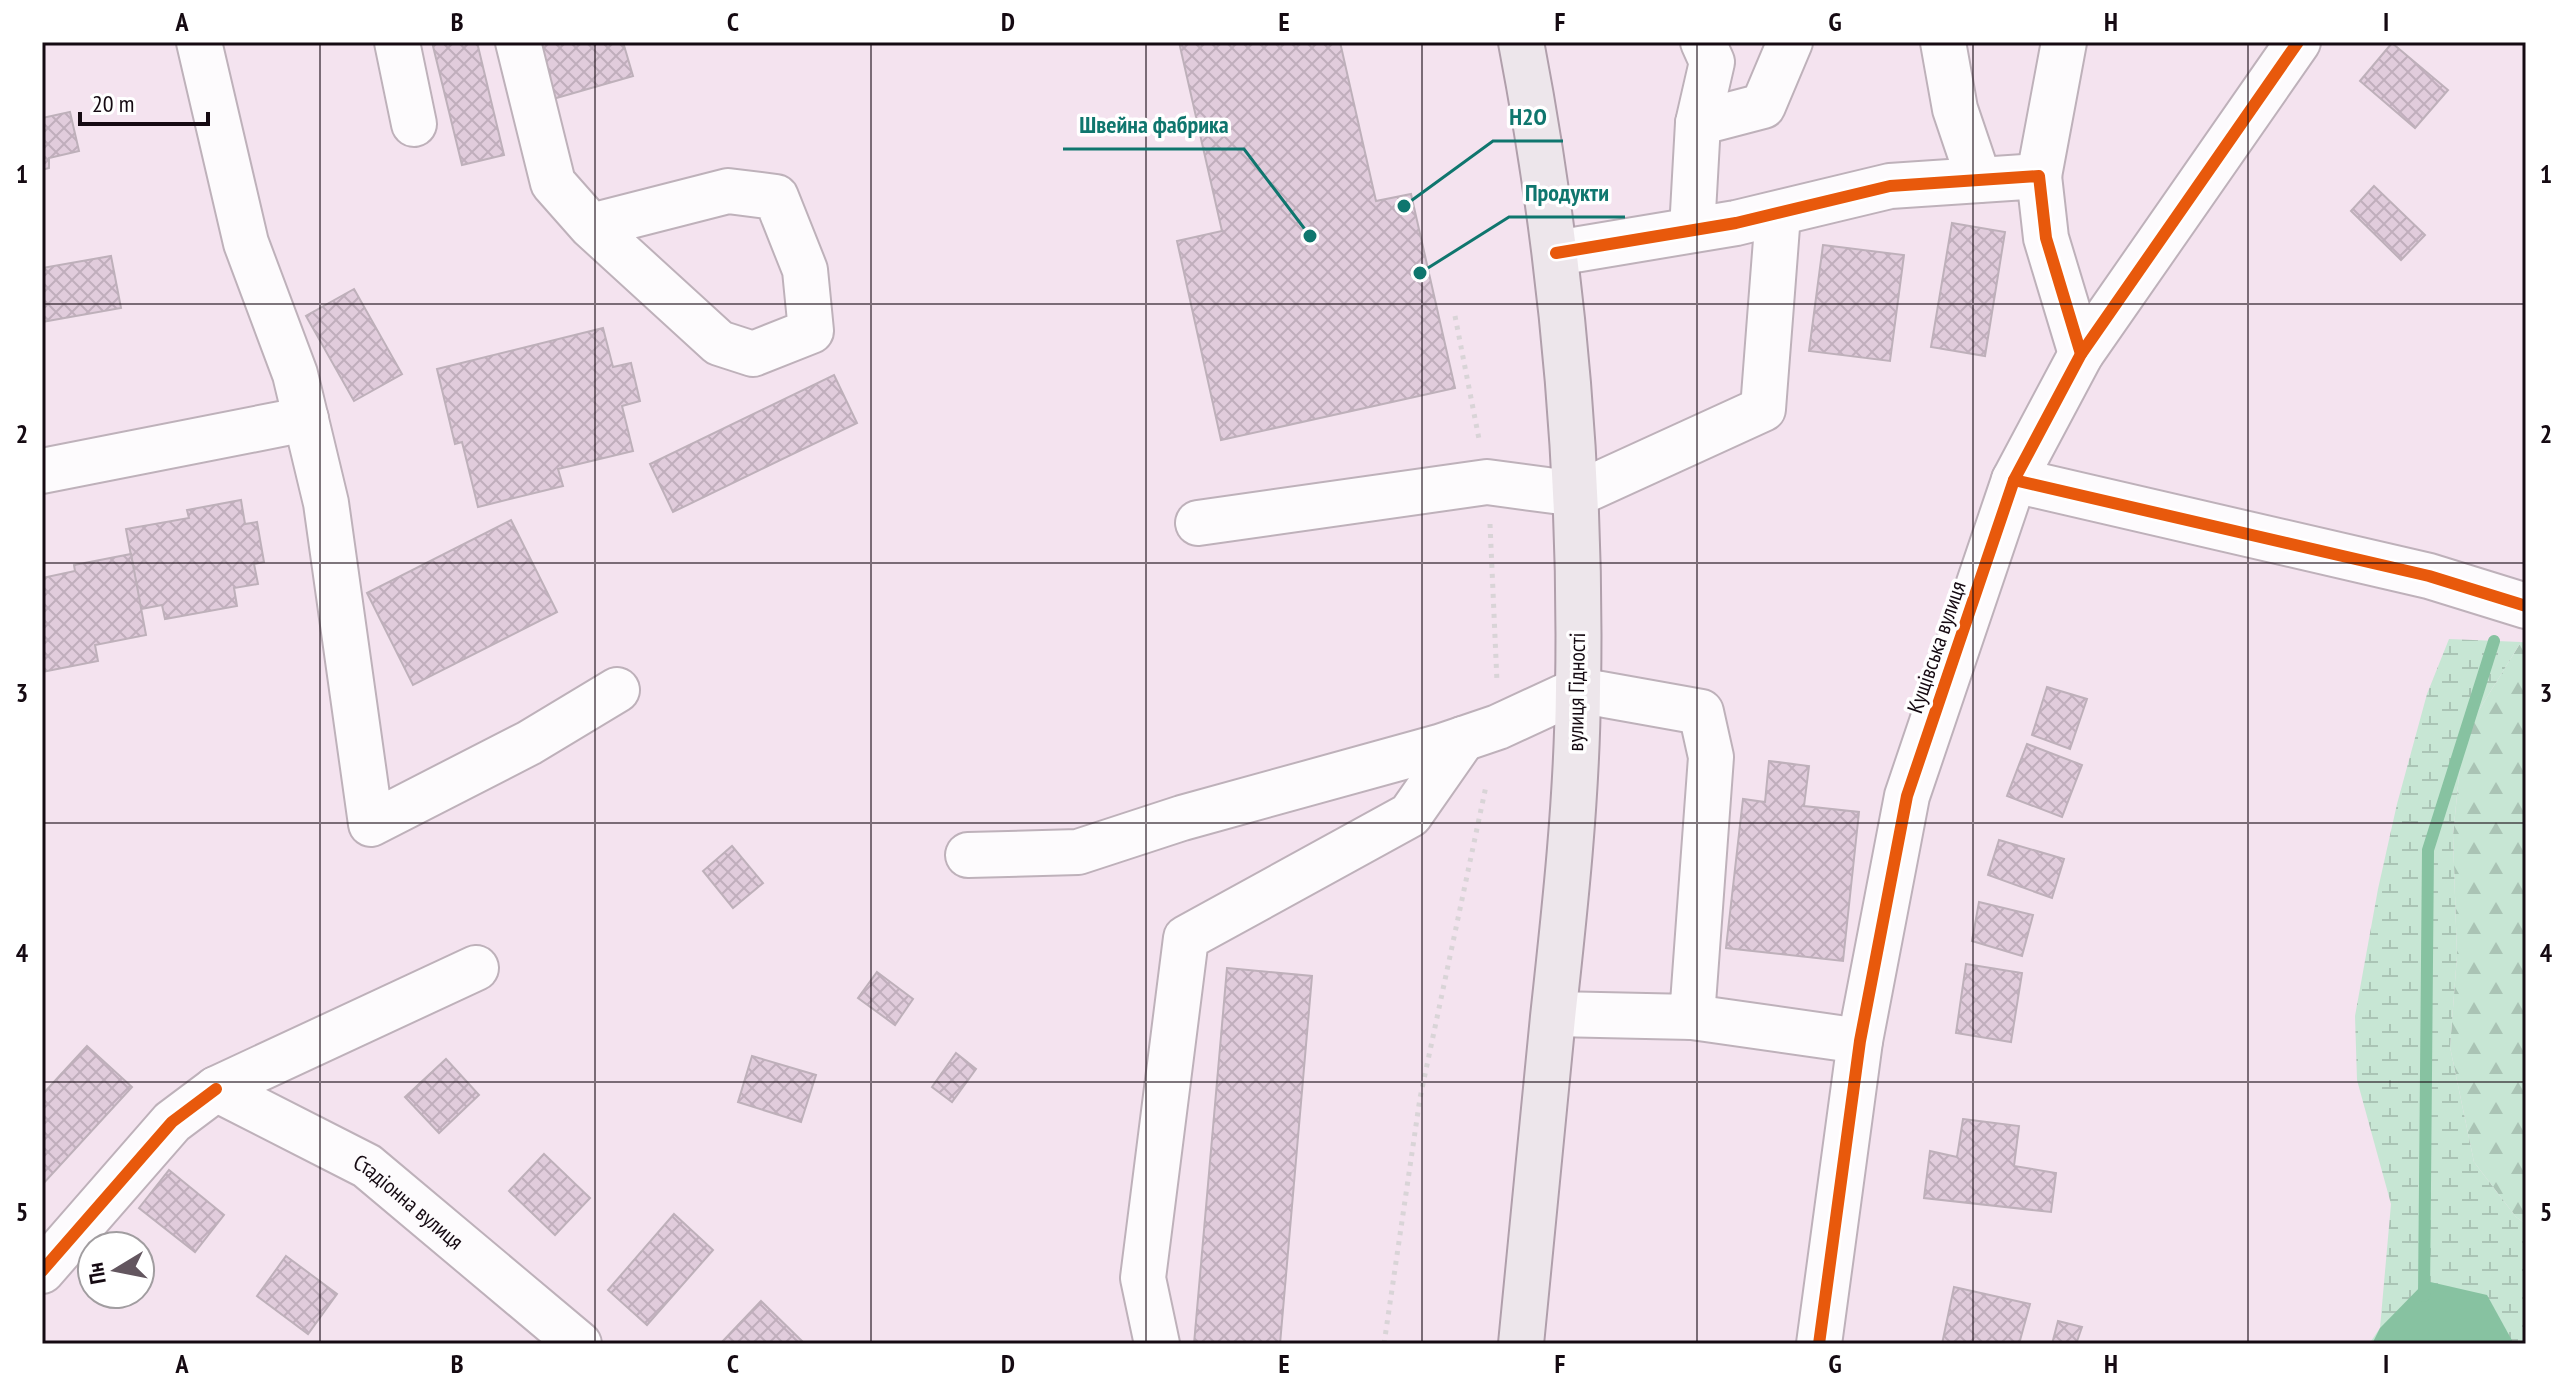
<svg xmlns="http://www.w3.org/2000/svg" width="2568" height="1386" viewBox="0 0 2568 1386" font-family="'PT Sans Narrow',sans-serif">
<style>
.forest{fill:url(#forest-firs)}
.wetland{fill:url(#wetland-marsh)}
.water{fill:#87c2a1}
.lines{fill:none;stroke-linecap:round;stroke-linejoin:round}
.stream{stroke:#87c2a1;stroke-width:12}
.building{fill:url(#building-cross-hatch);stroke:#beb0ba;stroke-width:2}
.minor-casing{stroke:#beb1ba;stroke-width:48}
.major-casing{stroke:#b09fab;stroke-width:48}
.path{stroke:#d9d4d7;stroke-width:5;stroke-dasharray:4 6;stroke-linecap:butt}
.minor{stroke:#fdfbfd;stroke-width:44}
.major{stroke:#ede6eb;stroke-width:44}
.cycleway-casing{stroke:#fff;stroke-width:17}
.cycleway{stroke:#e8590c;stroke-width:12}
.grid{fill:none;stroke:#150a12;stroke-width:2;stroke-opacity:0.55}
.labels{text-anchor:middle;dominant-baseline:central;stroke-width:7;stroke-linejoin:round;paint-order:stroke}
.street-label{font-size:22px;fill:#150a12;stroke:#fff}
.leader{fill:none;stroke:#0f766e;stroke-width:3}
.callout-dot{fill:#0f766e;stroke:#fff;stroke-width:3}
.callout-label{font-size:24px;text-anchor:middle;font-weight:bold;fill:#0f766e;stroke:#fff;stroke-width:7;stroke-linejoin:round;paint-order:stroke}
.neatline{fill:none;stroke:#150a12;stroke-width:3}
.grid-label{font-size:26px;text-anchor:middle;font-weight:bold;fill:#150a12}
</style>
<defs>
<pattern id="forest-firs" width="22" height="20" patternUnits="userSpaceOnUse" patternTransform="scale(2)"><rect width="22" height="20" fill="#c7e6d4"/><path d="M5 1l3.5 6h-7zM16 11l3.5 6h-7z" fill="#aac4b5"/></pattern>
<pattern id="wetland-marsh" width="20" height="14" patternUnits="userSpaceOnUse" patternTransform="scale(2)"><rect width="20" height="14" fill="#c7e6d4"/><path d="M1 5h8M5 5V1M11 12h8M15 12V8" fill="none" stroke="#aac4b5"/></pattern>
<pattern id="building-cross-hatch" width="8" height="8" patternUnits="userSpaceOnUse" patternTransform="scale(2)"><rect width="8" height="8" fill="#e1ccdc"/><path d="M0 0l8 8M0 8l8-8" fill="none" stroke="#c0aebc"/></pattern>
</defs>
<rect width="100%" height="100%" fill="#f4e3ef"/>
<polygon class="forest" points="2521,642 2526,643 2526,1224 2516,1217 2474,1162 2450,1047 2457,956 2453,835 2463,736"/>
<polygon class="wetland" points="2449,639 2521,642 2463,736 2453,835 2457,956 2450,1047 2474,1162 2516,1217 2526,1224 2526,1344 2369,1344 2380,1328 2391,1204 2357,1080 2355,1016 2378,889 2397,804 2427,694"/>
<polygon class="water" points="2426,1281 2487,1295 2514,1344 2372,1344 2380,1328"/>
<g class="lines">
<polyline class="stream" points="2424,1296 2428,850 2494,641"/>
</g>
<g class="building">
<polygon points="432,42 477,42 504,155 462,165"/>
<polygon points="537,42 623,42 633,76 553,99"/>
<polygon points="1179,42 1340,42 1376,201 1411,194 1455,388 1221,440 1177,241 1222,231"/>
<polygon points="2392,43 2448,90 2415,128 2360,81"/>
<polygon points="70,112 79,151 49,158 49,168 42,170 42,118"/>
<polygon points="2374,186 2425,235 2401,260 2351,211"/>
<polygon points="1952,223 2005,232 1985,356 1931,347"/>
<polygon points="1823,245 1904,255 1890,361 1809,351"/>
<polygon points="111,256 121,308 42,322 42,268"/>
<polygon points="354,289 402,374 354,401 306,316"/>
<polygon points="603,328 613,367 631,363 640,401 622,406 633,451 558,469 563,486 478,507 462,442 455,444 437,369"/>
<polygon points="834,375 857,423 673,512 650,464"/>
<polygon points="241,500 245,524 257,522 264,562 254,564 258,584 234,588 237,606 165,619 162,605 141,609 126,529 189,518 187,510"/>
<polygon points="511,520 557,612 413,685 367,593"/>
<polygon points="131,554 146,635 95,645 98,661 42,672 42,578 75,571 74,565"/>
<polygon points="2047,687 2087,699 2070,749 2032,735"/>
<polygon points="2027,744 2082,765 2062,817 2007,796"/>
<polygon points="1769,761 1809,766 1804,806 1859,812 1843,961 1726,948 1743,799 1765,802"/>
<polygon points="1999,840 2064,859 2052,898 1988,875"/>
<polygon points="732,846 763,883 733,908 703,871"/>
<polygon points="1979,902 2033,915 2022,956 1972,941"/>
<polygon points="1966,964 2022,973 2011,1042 1956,1033"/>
<polygon points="1227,968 1312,976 1280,1344 1194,1344"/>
<polygon points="877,972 913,999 895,1025 858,998"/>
<polygon points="87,1046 132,1087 42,1185 42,1095"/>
<polygon points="956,1053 976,1069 952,1102 932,1087"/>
<polygon points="752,1056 816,1075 801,1122 738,1102"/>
<polygon points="446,1059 479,1095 439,1133 405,1097"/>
<polygon points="1963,1119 2019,1126 2014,1166 2056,1173 2051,1212 1924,1198 1930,1151 1957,1157"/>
<polygon points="544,1154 590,1198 555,1235 509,1191"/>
<polygon points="169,1170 224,1215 195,1252 139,1208"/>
<polygon points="674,1214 713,1250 647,1325 608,1290"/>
<polygon points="286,1256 337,1294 308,1334 257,1296"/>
<polygon points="1954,1287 2030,1304 2019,1344 1942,1344"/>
<polygon points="761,1301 805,1344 720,1344"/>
<polygon points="2058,1321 2082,1327 2076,1344 2052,1344"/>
</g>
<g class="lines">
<g class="minor-casing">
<g id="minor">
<polyline points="199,42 246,243 295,374 326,503 371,824 529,743 617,690"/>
<polyline points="397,42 414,124"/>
<polyline points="518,42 553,183 591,226 719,343 753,354 811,331 805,270 776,197 728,191 591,226"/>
<polyline points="1943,42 1955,109 1979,180"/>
<polyline points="1698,123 1763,106 1790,42"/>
<polyline points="2039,176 2064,42"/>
<polyline points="1692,230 1698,123 1712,62 1703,42"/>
<polyline points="1556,253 1736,223 1890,186 2039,176 2046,238 2081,354"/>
<polyline points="42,471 306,419"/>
<polyline points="2014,480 2429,576 2526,606"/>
<polyline points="1198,523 1487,482 1577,494 1763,409 1778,214"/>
<polyline points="968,855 1078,852 1182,818 1439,747 1498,727 1578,690 1701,712 1711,757 1692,1017 1554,1014"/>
<polyline points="1692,1017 1860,1041"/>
<path id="s1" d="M216,1089L367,1166L579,1344"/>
<polyline points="42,1271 172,1122 216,1089 476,968"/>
<polyline points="1157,1344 1143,1278 1186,938 1410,815 1463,739"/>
<polyline points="1819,1344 1860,1041 1907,796 2014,480 2081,354 2298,42"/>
</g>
</g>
<g class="major-casing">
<path id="major" d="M1521,42C1562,256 1582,471 1578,689C1577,799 1565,908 1553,1017C1542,1126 1532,1235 1521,1344"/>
</g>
<g class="path">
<polyline points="1455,316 1479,439"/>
<polyline points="1490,524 1497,682"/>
<polyline points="1384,1344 1420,1098 1486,786"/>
</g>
<use href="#minor" class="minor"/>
<use href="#major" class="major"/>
<g class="cycleway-casing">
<g id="cycleway">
<polyline points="1556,253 1736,223 1890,186 2039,176 2046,238 2081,354"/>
<polyline points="2014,480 2429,576 2526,606"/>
<polyline points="42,1271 172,1122 216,1089"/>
<polyline points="1819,1344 1860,1041 1907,796 2014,480 2081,354 2298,42"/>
</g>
</g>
<use href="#cycleway" class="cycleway"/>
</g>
<path class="grid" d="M320,42V1344M595,42V1344M871,42V1344M1146,42V1344M1422,42V1344M1697,42V1344M1973,42V1344M2248,42V1344M42,304H2526M42,563H2526M42,823H2526M42,1082H2526"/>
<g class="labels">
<g class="street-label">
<text transform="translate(1936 647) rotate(-71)">Кущівська вулиця</text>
<text transform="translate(1576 692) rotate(-89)">вулиця Гідності</text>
<text stroke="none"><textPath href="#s1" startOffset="224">Стадіонна вулиця</textPath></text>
</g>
</g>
<path class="leader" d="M1404 206L1493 141H1563M1310 236L1244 149H1063M1420 273L1509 217H1625"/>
<g class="callout-dot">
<circle cx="1404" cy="206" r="8"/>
<circle cx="1310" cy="236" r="8"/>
<circle cx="1420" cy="273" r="8"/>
</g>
<g class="callout-label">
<text x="1528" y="125">H2O</text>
<text x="1154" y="133">Швейна фабрика</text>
<text x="1567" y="201">Продукти</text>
</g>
<rect width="2568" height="1386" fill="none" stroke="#ffffff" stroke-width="88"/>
<g transform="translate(116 1270) rotate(260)"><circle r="38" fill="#ffffff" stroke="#a19da0" stroke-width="2"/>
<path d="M0-6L14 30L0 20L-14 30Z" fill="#63565f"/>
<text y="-12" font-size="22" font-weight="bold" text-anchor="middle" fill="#150a12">Пн</text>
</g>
<path d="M80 112v12h128v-12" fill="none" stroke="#150a12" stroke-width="4"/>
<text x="92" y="112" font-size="24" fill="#150a12" stroke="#ffffff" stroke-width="6" paint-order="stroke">20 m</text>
<rect x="44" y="44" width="2480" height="1298" class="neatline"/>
<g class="grid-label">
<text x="182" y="31">A</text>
<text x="457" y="31">B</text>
<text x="733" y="31">C</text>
<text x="1008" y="31">D</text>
<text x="1284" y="31">E</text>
<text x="1560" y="31">F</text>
<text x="1835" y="31">G</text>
<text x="2111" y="31">H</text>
<text x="2386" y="31">I</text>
<text x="22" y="183">1</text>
<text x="2546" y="183">1</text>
<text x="22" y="443">2</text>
<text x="2546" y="443">2</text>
<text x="22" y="702">3</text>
<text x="2546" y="702">3</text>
<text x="22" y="962">4</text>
<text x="2546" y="962">4</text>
<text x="22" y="1221">5</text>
<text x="2546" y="1221">5</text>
<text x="182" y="1373">A</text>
<text x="457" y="1373">B</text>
<text x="733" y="1373">C</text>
<text x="1008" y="1373">D</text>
<text x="1284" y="1373">E</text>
<text x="1560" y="1373">F</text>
<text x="1835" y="1373">G</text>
<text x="2111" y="1373">H</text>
<text x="2386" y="1373">I</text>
</g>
</svg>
